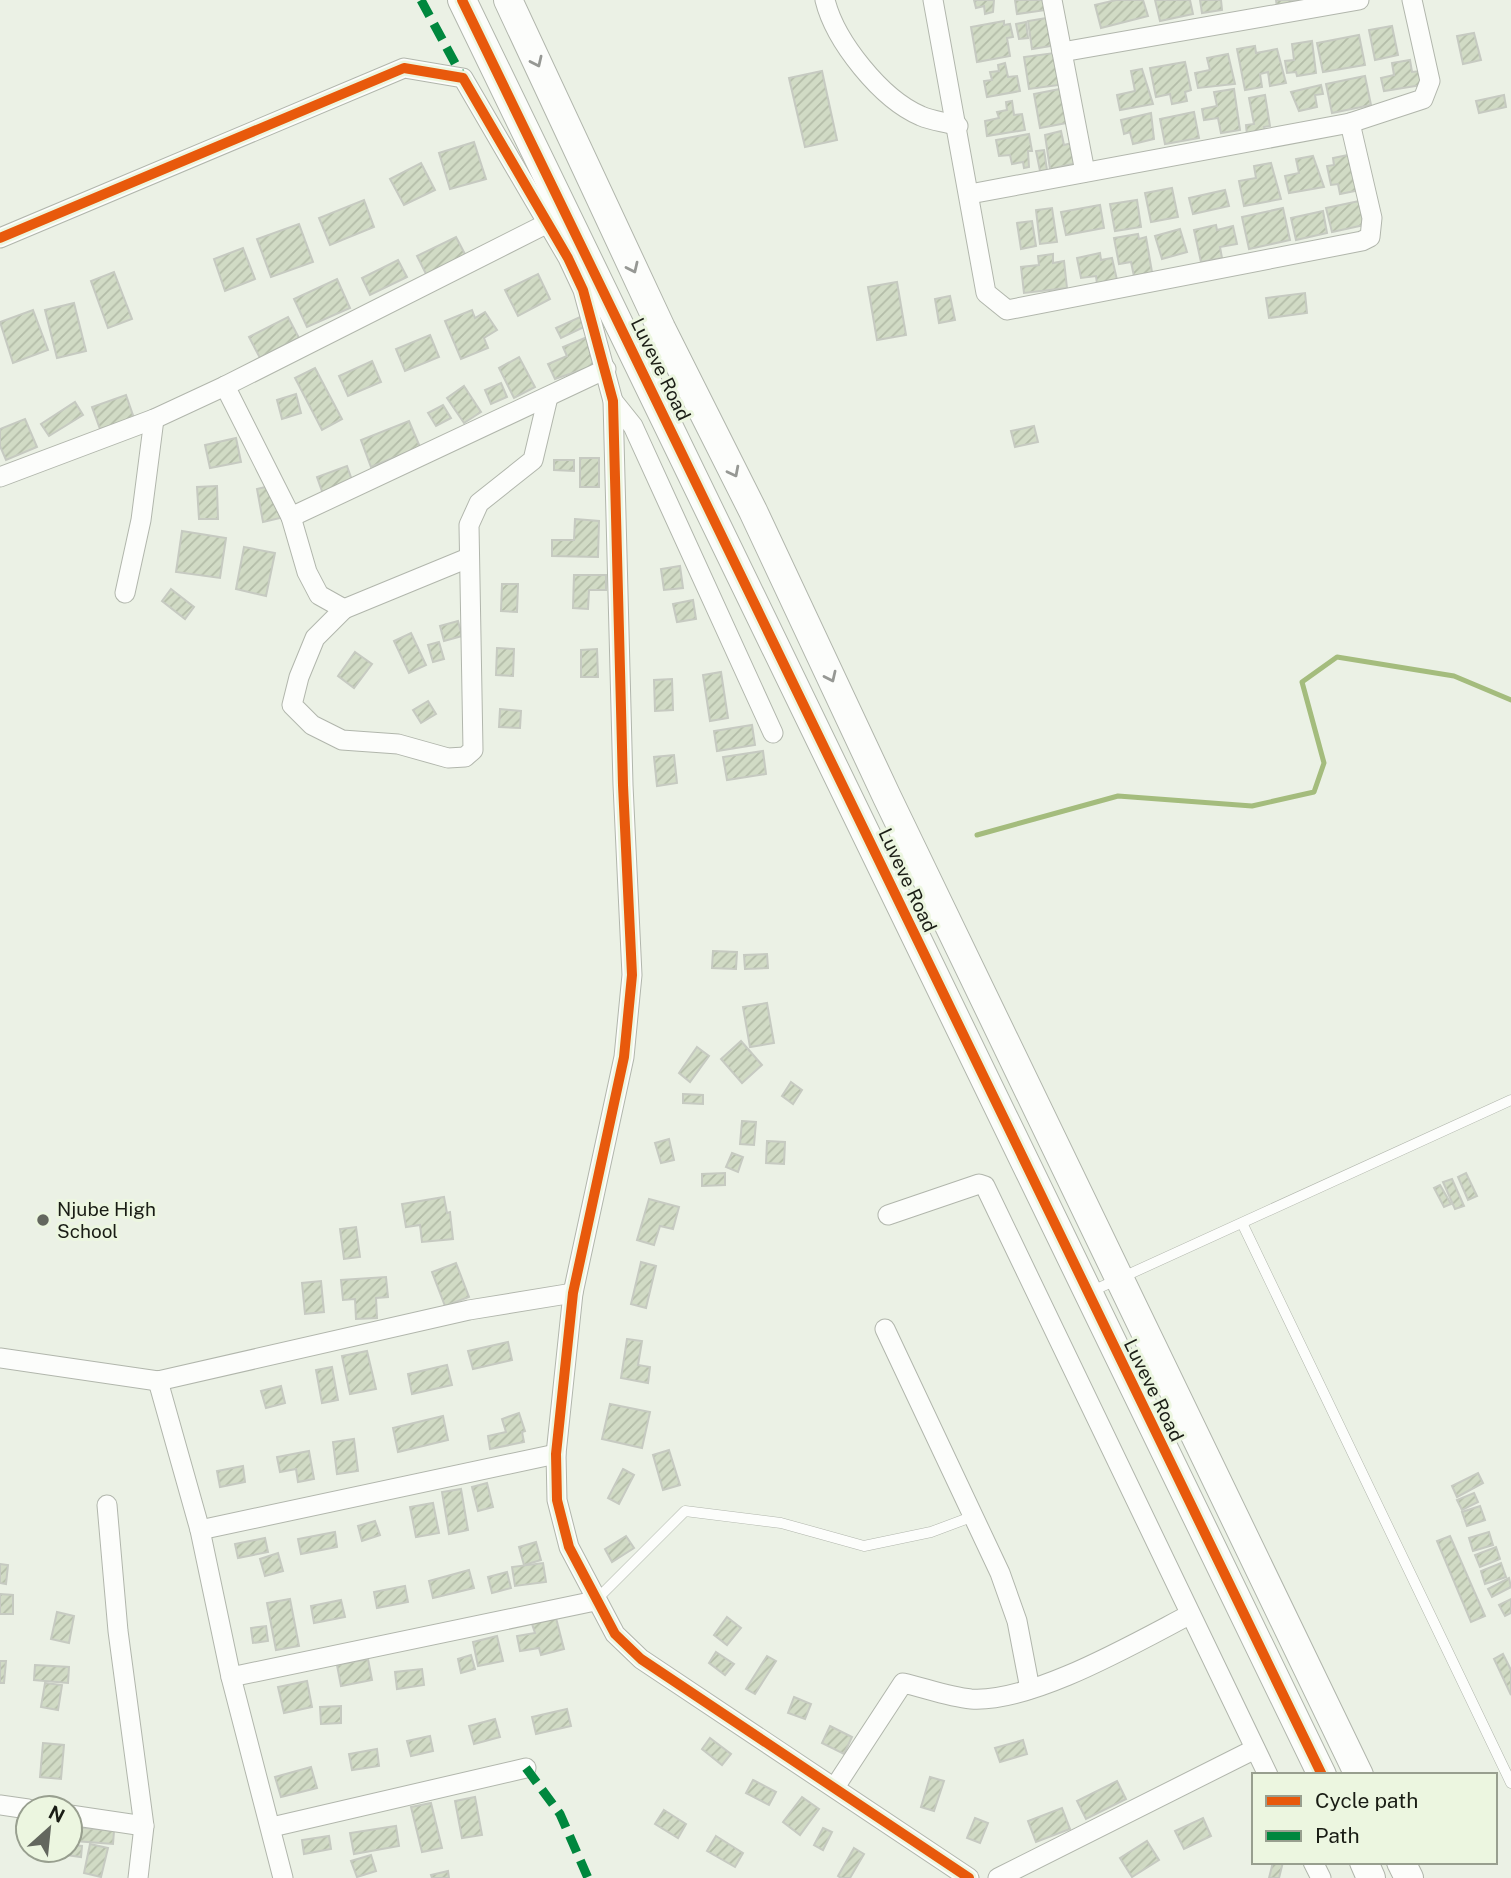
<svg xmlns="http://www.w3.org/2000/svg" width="1511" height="1878" viewBox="0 0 1511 1878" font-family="'Public Sans',sans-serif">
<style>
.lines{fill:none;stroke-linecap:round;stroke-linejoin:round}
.stream{stroke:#a4bc7d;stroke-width:5}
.building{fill:url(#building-hatch);stroke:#c6cac1;stroke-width:2}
.lane-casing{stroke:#b1b6ac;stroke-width:11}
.street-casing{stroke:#b1b6ac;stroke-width:21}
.secondary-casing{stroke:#b1b6ac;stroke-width:30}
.lane{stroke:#fcfdfb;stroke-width:10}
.street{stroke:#fcfdfb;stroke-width:19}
.secondary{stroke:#fcfdfb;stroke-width:28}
.quiet{stroke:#00873e;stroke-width:9;stroke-dasharray:18 9;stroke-linecap:butt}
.cycleway-casing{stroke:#ecf6e0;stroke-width:15}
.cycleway{stroke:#e8590c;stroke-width:10}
.oneway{stroke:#969894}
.poi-dot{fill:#63675e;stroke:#ecf6e0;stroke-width:2.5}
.labels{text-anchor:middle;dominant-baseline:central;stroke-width:6;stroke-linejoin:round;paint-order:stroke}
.street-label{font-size:19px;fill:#1a1d15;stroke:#ecf6e0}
.poi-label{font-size:19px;fill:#1a1d15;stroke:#ecf6e0;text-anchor:start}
</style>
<defs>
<pattern id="building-hatch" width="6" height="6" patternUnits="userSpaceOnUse" patternTransform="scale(1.75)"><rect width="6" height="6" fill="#d1dbc5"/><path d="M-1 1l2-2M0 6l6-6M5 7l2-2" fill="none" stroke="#b3bca8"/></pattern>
</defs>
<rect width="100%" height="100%" fill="#ebf1e5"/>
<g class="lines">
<polyline class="stream" points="977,835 1118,796 1252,806 1314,792 1324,763 1302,682 1337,657 1454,676 1511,700"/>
</g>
<g class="building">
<polygon points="974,0 994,0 993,12 985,14 984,6 976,8"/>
<polygon points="1015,0 1045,0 1046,10 1017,14"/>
<polygon points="1116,0 1143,0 1148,16 1101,28 1095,5"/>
<polygon points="1155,0 1190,0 1193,14 1160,21"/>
<polygon points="1200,0 1221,0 1222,10 1202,13"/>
<polygon points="1276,0 1301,0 1301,3 1277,7"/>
<polygon points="1047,18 1051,46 1032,49 1028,21"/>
<polygon points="1004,21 1004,25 1010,24 1013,37 1007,38 1010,56 977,62 971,27"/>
<polygon points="1026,22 1028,38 1019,39 1016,24"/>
<polygon points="1392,26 1398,55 1375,60 1369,30"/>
<polygon points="1474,33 1481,60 1463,64 1457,36"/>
<polygon points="1359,35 1365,65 1323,72 1317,43"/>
<polygon points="1312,41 1316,73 1297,76 1296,72 1287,73 1285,61 1294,60 1292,44"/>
<polygon points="1255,46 1256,53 1277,49 1286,83 1270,86 1268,72 1260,74 1262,87 1245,90 1237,49"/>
<polygon points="1054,53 1059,85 1029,89 1024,57"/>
<polygon points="1228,54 1235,84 1198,88 1195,73 1210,70 1207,58"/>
<polygon points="1410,60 1412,72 1420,71 1422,85 1384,91 1381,78 1394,75 1392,63"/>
<polygon points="1185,62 1191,90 1185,92 1187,101 1172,104 1170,94 1156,97 1150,68"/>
<polygon points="1005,63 1008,77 1017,76 1020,91 987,97 984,81 992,80 990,72 999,71 998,65"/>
<polygon points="1142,69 1153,104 1120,110 1117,95 1135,91 1131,71"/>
<polygon points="822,71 837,140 805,147 789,78"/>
<polygon points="1365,76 1371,105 1332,113 1326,84"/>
<polygon points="1321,85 1323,94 1315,95 1317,107 1299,111 1291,92"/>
<polygon points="1065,88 1072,122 1040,128 1034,94"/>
<polygon points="1234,89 1240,130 1221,133 1218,118 1204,120 1202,109 1217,106 1214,92"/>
<polygon points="1265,95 1270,126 1264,127 1265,132 1247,135 1246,125 1254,124 1249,98"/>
<polygon points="1504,95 1506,107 1479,113 1476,101"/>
<polygon points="1012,101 1014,115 1022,114 1025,130 987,136 985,121 999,118 997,112 1007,110 1006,102"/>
<polygon points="1194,112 1199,138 1165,144 1160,119"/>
<polygon points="1151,113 1154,139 1133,144 1130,132 1124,134 1121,120"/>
<polygon points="1061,131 1064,145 1072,143 1077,163 1050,169 1045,135"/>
<polygon points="1029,134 1032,151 1028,151 1029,167 1024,168 1023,162 1012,164 1010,155 999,156 996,140"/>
<polygon points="474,142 486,179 450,189 439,153"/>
<polygon points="1044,150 1047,170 1040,171 1036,151"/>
<polygon points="1353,154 1360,190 1340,194 1338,184 1331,185 1327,166 1334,165 1333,158"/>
<polygon points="1313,156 1324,187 1289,193 1285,176 1299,173 1296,159"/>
<polygon points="421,163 435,190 404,205 390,179"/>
<polygon points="1271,163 1281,199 1244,206 1239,181 1256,178 1254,166"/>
<polygon points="1172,188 1178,217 1151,222 1145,193"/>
<polygon points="1225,190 1229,206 1193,214 1189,198"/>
<polygon points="364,200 374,227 330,245 319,218"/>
<polygon points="1137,200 1141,227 1115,231 1110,204"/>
<polygon points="1364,200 1369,224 1332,232 1326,208"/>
<polygon points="1100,205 1104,228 1066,235 1061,212"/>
<polygon points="1052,208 1057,242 1040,244 1036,210"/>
<polygon points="1283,208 1290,240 1249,249 1242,217"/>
<polygon points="1323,211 1327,233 1296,240 1291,218"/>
<polygon points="1032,221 1036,246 1021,249 1017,223"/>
<polygon points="299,224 313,262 271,277 257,239"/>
<polygon points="1216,225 1217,230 1233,226 1237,244 1220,247 1222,258 1201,262 1194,230"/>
<polygon points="1180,229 1187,252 1162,259 1155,236"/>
<polygon points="1138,234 1139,239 1146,237 1153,278 1135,281 1131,262 1119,264 1114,238"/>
<polygon points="456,237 466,256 427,276 417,256"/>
<polygon points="243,248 255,279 225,291 214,259"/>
<polygon points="1100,253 1101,260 1112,258 1117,280 1097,284 1096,276 1081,278 1077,258"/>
<polygon points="1053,254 1053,263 1064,261 1067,288 1024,293 1021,267 1039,265 1038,256"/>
<polygon points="398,260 407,277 370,295 362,278"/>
<polygon points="114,272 132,319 108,328 91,281"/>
<polygon points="538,274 550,299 518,316 505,290"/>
<polygon points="337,279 350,308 307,327 294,299"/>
<polygon points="897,282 906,335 877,340 868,287"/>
<polygon points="1305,293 1307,313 1269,318 1266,298"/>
<polygon points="950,296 955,320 939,323 935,299"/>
<polygon points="74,303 86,351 57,358 45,310"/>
<polygon points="33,310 48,350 13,363 0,322"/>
<polygon points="472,310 475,318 485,312 497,330 484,338 488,348 461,359 445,321"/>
<polygon points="288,317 299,338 260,358 249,337"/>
<polygon points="580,317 584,327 561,338 556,328"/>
<polygon points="430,335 439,357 405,371 396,349"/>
<polygon points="587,337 599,364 555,379 548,364 567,356 563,347"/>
<polygon points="519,357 535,387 514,398 499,368"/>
<polygon points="372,361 381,382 348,396 339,376"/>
<polygon points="315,368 342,419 322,430 295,378"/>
<polygon points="501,383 507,397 491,404 485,390"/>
<polygon points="464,386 481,412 464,423 447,398"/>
<polygon points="296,394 301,413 282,419 277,400"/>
<polygon points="126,395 134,418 100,429 92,407"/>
<polygon points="75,402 83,415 49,436 41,424"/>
<polygon points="443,405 451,418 436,426 428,413"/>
<polygon points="25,419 37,447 6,460 0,446 0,429"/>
<polygon points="409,421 420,447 371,467 361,440"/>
<polygon points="1034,426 1038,442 1015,447 1011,431"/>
<polygon points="236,438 241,462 210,468 205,445"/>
<rect x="580" y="458" width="19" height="29"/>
<polygon points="554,460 574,460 574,471 554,470"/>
<polygon points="347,466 353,483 323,494 317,477"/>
<polygon points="274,485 280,518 263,522 257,489"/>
<polygon points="217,486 218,519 199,519 197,487"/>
<polygon points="575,519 599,521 598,557 552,556 552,540 574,540"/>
<polygon points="182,531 226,538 220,578 176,572"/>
<polygon points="244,547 275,553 266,596 236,589"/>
<polygon points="680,566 683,588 664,590 661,569"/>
<polygon points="574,575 606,575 606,590 589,590 588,609 573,608"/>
<polygon points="502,584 518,584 517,612 501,611"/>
<polygon points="171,589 194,607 185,619 162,601"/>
<polygon points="693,600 696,619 677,622 673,604"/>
<polygon points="458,621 462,636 444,641 440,626"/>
<polygon points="411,633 426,665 409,673 394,641"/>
<polygon points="439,642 444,659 433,662 428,645"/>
<polygon points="497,648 514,649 513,676 496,675"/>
<polygon points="597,649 598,677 581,677 581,650"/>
<polygon points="355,652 372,664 354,688 338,676"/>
<polygon points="721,672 728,718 710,721 703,675"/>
<polygon points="672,679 673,710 655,711 654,680"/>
<polygon points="428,701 436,714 421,723 413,710"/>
<polygon points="500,709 521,711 520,728 499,727"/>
<polygon points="752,725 755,745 717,751 714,731"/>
<polygon points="763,751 766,774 727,780 723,757"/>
<polygon points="674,755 677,783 657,786 654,757"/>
<polygon points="713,951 737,952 736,969 712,968"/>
<polygon points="767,954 768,968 745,969 744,955"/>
<polygon points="767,1003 774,1043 750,1047 743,1007"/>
<polygon points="741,1041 762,1065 742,1083 721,1059"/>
<polygon points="697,1047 709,1056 690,1082 679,1073"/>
<polygon points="791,1082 802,1090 793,1104 782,1096"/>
<polygon points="683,1094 703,1095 703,1104 683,1103"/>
<polygon points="742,1121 756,1122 754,1145 740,1144"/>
<polygon points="669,1139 674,1160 661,1163 655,1143"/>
<polygon points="767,1141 785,1142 784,1164 766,1163"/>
<polygon points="732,1153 743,1157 738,1172 726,1167"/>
<polygon points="725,1173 725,1185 702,1186 702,1174"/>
<polygon points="1466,1173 1477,1196 1468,1200 1458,1177"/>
<polygon points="1452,1179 1464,1206 1455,1209 1443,1182"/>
<polygon points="1440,1185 1451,1204 1444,1207 1434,1188"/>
<polygon points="444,1197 447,1213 450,1212 453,1239 422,1242 420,1225 406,1227 402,1204"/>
<polygon points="649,1199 679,1207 673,1229 660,1226 654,1245 637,1240"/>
<polygon points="356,1227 360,1257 344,1259 340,1229"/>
<polygon points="641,1262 656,1266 646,1308 631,1304"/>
<polygon points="456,1263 469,1297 445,1306 432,1272"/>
<polygon points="386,1277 388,1297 376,1298 377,1318 356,1319 355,1299 343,1300 341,1280"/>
<polygon points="321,1281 324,1312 305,1314 302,1283"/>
<polygon points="627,1339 642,1341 638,1365 650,1367 648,1383 621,1378"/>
<polygon points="508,1342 512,1360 473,1369 468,1351"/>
<polygon points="367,1351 376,1389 350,1394 342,1356"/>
<polygon points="447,1365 452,1385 412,1394 408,1374"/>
<polygon points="332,1367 338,1400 322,1403 316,1370"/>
<polygon points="281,1386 285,1403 266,1408 261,1391"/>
<polygon points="610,1404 650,1412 642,1448 602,1439"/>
<polygon points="519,1413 525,1431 522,1432 524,1442 490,1449 488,1436 506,1432 502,1419"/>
<polygon points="443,1416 448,1440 398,1452 393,1428"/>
<polygon points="354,1439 358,1471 337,1474 333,1442"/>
<polygon points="669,1450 680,1485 663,1490 653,1455"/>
<polygon points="309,1451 314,1479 298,1482 296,1469 280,1472 277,1457"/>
<polygon points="243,1466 245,1482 220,1487 217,1471"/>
<polygon points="623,1469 634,1475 619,1504 608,1498"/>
<polygon points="1478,1473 1483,1483 1457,1497 1452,1486"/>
<polygon points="487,1483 493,1507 478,1511 472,1487"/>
<polygon points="461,1489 468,1530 449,1534 442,1492"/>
<polygon points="1474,1493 1478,1502 1462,1510 1457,1500"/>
<polygon points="433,1503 439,1533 416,1537 410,1507"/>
<polygon points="1480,1506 1485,1520 1467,1526 1462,1512"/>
<polygon points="375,1521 380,1535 362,1541 358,1526"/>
<polygon points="335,1532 337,1547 301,1554 298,1539"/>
<polygon points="1489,1532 1493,1545 1473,1551 1469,1538"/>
<polygon points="626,1536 634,1548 612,1562 605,1549"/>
<polygon points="1450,1536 1485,1616 1471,1622 1437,1541"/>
<polygon points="265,1538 268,1552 238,1558 235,1544"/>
<polygon points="536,1542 541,1560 524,1565 519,1547"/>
<polygon points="1496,1547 1500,1559 1480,1567 1475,1555"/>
<polygon points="278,1553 283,1571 265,1576 260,1559"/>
<polygon points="543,1563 546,1582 515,1586 512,1567"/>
<polygon points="1501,1563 1506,1577 1485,1584 1481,1571"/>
<polygon points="0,1564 8,1565 6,1584 0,1583"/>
<polygon points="469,1570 474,1588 433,1598 429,1581"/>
<polygon points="507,1572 511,1588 492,1593 488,1577"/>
<polygon points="1509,1578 1511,1587 1492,1597 1488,1589"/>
<polygon points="405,1586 408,1602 377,1608 374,1592"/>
<polygon points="0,1594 13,1595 13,1614 0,1614"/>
<polygon points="290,1599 299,1646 276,1650 267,1603"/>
<polygon points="1511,1599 1511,1613 1505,1616 1499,1605"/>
<polygon points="341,1600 345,1617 314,1623 311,1606"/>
<polygon points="57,1612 74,1616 69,1643 51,1639"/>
<polygon points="727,1617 741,1628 727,1645 714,1635"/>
<polygon points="556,1618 564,1649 541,1655 539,1648 520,1651 517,1636 535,1633 532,1624"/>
<polygon points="266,1626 268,1641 253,1643 251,1628"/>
<polygon points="497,1636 503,1661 478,1666 473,1642"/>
<polygon points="716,1652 734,1664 725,1675 709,1663"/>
<polygon points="1503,1654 1511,1670 1511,1695 1494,1659"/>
<polygon points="471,1655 475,1669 461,1673 458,1659"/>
<polygon points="767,1656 776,1661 755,1694 746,1689"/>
<polygon points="368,1659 372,1680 341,1686 337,1665"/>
<polygon points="0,1661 6,1661 4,1683 0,1683"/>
<polygon points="35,1665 69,1667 68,1683 34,1680"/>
<polygon points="422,1669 424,1685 397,1689 395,1672"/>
<polygon points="307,1681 312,1707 284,1713 278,1687"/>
<polygon points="45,1683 62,1685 58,1710 41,1707"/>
<polygon points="794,1697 811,1704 805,1719 788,1713"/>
<polygon points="341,1706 341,1723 321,1724 320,1707"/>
<polygon points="567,1709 571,1726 536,1734 532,1717"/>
<polygon points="495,1719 500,1737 474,1744 469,1726"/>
<polygon points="830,1726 852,1737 844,1754 822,1743"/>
<polygon points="430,1736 433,1751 411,1756 407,1741"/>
<polygon points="710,1738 731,1754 722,1765 702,1749"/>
<polygon points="1023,1740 1027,1754 1000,1762 995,1748"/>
<polygon points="43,1743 64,1745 61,1779 40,1777"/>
<polygon points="377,1749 379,1766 352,1770 349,1754"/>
<polygon points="311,1767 317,1788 281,1797 275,1777"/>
<polygon points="930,1777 944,1781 934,1811 921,1807"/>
<polygon points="753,1780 776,1792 769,1805 746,1793"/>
<polygon points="1117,1781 1126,1799 1086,1819 1077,1801"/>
<polygon points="475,1797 482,1835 462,1838 455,1801"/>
<polygon points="802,1797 819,1809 800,1835 783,1822"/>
<polygon points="431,1803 442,1848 422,1852 411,1807"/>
<polygon points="1062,1808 1070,1829 1036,1842 1028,1821"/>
<polygon points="664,1810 686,1824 678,1838 655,1824"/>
<polygon points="975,1818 988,1823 980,1843 967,1838"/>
<polygon points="1203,1818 1211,1836 1184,1849 1175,1831"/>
<polygon points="396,1826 399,1846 354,1854 350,1833"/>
<polygon points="76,1827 114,1831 113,1844 75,1841"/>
<polygon points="823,1828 832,1832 823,1850 814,1845"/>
<polygon points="329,1836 331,1849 304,1854 302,1840"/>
<polygon points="716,1836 743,1853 735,1867 707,1851"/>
<polygon points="1147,1841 1159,1860 1132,1877 1120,1858"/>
<polygon points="90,1844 108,1848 101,1877 84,1873"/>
<polygon points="70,1845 82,1846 81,1857 51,1853 52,1850 70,1850"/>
<polygon points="854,1848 864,1854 850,1878 841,1878 838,1876"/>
<polygon points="371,1855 376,1871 357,1877 351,1861"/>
<polygon points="1273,1862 1283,1862 1279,1878 1269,1878"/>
<polygon points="448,1871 449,1878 432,1878 431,1875"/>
</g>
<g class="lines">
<g class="lane-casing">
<g id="lane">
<polyline points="1243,1225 1511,1783"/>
<polyline points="1090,1292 1511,1100"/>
<polyline points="596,1600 685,1511 781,1523 864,1546 931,1532 974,1516"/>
</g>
</g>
<g class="street-casing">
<g id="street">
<path d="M825,0C835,41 881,99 921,116C932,121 946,122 958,126"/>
<polyline points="933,0 986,293 1007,310 1362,241 1370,237 1372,218 1350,123"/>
<polyline points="1052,0 1085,172"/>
<polyline points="1062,52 1359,0"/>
<polyline points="970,194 1350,123 1423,99 1430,81 1412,0"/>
<polyline points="0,238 404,68 463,78 568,258 583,290 613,401 623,785 632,975 624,1057 573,1293 556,1454 557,1500 569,1547 615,1634 641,1659 969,1878"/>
<polyline points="225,386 291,517 606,369"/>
<polyline points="613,401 633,426 773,733"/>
<polyline points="0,477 154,419 225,386 550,222"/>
<polyline points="291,517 307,572 319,595 344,609 468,558"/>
<polyline points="125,593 141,520 154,419"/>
<polyline points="344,609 315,638 299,677 292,705 312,725 342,740 398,744 448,758 465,757 473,750 469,525 479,503 533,460 548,397"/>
<polyline points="888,1215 979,1184 985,1186 1268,1775"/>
<polyline points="885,1329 1000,1573 1017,1621 1030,1689"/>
<polyline points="0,1358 158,1381 469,1310 573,1293"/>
<polyline points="158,1381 200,1530 231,1677 283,1878"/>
<polyline points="107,1505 118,1631 144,1826 138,1878"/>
<polyline points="200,1530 556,1454"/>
<polyline points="231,1677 595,1601"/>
<path d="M835,1787L903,1683C925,1688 949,1697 971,1699C1032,1703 1135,1643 1189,1615"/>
<polyline points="0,1805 28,1809"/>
<polyline points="70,1815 144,1826"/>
<polyline points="272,1827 526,1768"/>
<polyline points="1313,1862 1321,1878"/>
<polyline points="998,1878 1255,1749"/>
</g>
</g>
<g class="secondary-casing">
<g id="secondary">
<polyline points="462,0 1322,1775"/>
<polyline points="508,0 661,328 753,511 887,797 1359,1775"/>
<polyline points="1364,1862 1371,1878"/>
<polyline points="1401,1862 1409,1878"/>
</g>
</g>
<use href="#lane" class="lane"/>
<use href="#street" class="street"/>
<use href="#secondary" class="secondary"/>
<g class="quiet">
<polyline points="421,0 463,78"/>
<polyline points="526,1768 560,1814 588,1878"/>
</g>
<g class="cycleway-casing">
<g id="cycleway">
<polyline points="462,0 1322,1775"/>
<polyline points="0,238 404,68 463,78 568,258 583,290 613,401 623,785 632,975 624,1057 573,1293 556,1454 557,1500 569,1547 615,1634 641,1659 969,1878"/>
</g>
</g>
<use href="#cycleway" class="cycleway"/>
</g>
<defs><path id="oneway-chevron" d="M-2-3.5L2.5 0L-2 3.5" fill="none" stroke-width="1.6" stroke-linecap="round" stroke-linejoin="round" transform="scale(1.75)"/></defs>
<g class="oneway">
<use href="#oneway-chevron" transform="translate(537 62) rotate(65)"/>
<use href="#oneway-chevron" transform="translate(633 268) rotate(65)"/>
<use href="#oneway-chevron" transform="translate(734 472) rotate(63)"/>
<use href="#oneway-chevron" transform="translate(831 677) rotate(65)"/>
</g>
<circle class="poi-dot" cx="43" cy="1220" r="7"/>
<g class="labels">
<g class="street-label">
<text transform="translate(661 369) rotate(64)">Luveve Road</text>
<text transform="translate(908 880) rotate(65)">Luveve Road</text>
<text transform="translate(1154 1390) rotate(64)">Luveve Road</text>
</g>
<g class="poi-label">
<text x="57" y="1209">Njube High<tspan x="57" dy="22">School</tspan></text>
</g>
</g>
<rect x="1252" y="1773" width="245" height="91" fill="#ecf6e0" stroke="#989f8f" stroke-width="2"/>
<rect x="1266" y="1796" width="35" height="10" fill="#e8590c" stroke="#989f8f" stroke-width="2"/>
<text x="1315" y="1808" font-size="21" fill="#1a1d15">Cycle path</text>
<rect x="1266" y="1831" width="35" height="10" fill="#00873e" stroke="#989f8f" stroke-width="2"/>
<text x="1315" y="1843" font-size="21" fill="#1a1d15">Path</text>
<g transform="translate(49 1829) rotate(27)"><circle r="33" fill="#ecf6e0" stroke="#989f8f" stroke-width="2"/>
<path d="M0-5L12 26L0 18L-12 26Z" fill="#63675e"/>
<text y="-10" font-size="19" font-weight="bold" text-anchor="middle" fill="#1a1d15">N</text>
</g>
</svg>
